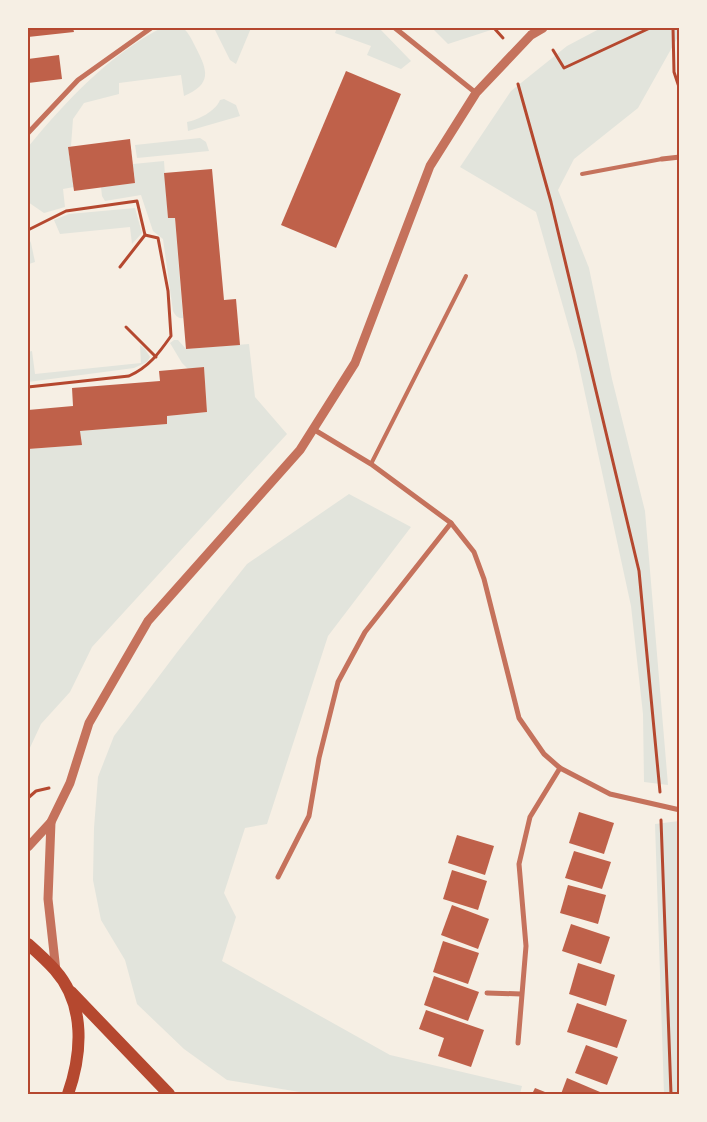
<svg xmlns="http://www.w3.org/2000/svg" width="707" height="1122" viewBox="0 0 707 1122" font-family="'Work Sans',sans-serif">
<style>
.green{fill:#e2e4dc}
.building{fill:#bf614a}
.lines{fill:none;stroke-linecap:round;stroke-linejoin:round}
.path{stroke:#b5482f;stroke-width:3}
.service{stroke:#c5725c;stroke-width:4}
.minor{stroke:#c5725c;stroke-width:5}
.tertiary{stroke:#c5725c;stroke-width:9}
.primary{stroke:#b5482f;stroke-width:12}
.neatline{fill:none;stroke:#b5482f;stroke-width:2}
</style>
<rect width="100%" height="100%" fill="#f6efe4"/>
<g class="green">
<path d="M161,28H183C189,33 192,40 196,48C208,71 212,84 184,96L181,75L119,83V94L84,103L73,119L71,146L68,147L74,187L63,189L65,207L44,213L28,202V147C66,101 108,56 161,28Z"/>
<polygon points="214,28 251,28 236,64 230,60"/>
<polygon points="337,28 379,28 411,61 401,69 367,55 371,46 335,33"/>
<polygon points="432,28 494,28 494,29 448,44"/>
<polygon points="601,28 679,28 679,35 638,108 574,159 558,190 589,268 612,379 645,511 668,785 644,782 643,714 631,606 576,352 536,212 460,167 511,91 567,46"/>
<path d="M224,99L236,105L240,116L188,131L187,122C198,120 216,111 220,100Z"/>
<polygon points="200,138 206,142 209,151 137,158 135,145"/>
<path d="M164,161L168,218H175L183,318C178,319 175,315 173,311L163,239L153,231L141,195L105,201L102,196L101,187L135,183L133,164Z"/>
<polygon points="135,208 142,233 132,244 130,227 60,234 54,220 69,214"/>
<polygon points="28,237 31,243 35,262 29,264"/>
<polygon points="174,340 178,340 186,349 249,344 255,397 287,434 92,647 70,692 41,724 28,752 28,449 81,445 80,431 167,424 167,416 207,412 204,367 188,369 182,363 170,343"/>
<polygon points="140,345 145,349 150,357 147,362 134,368 28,382 28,352 32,351 35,374 141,363"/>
<polygon points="349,494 411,527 328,636 267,824 245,828 224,893 236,917 222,961 390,1055 522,1086 520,1094 312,1094 227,1080 184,1049 137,1004 125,960 101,920 93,880 94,828 98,777 114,736 178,651 247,564"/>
<polygon points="679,821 679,1094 664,1094 655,824"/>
</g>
<g class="building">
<polygon points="28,28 73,28 74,32 28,37"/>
<polygon points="59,55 62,79 28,83 28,59"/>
<polygon points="346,71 401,94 336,248 281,225"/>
<polygon points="130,139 135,183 74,191 68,147"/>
<polygon points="212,169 224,300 236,299 240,345 186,349 175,218 168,218 164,173"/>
<polygon points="204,367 207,412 167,416 167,424 80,431 82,445 28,449 28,410 73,406 72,388 160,381 159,371"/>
<polygon points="579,812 614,823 604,854 569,843"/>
<polygon points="457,835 494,846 485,875 448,863"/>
<polygon points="574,851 611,862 602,889 565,878"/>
<polygon points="452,870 487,881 478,910 443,899"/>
<polygon points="568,885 606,895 598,924 560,913"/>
<polygon points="452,905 489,919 478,949 441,935"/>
<polygon points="571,924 610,937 601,964 562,951"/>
<polygon points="443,941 479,953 468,984 433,972"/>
<polygon points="578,963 615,975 606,1006 569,994"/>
<polygon points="434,976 479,992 468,1021 424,1005"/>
<polygon points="577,1003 627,1020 617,1048 567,1032"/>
<polygon points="426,1010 484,1030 471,1067 438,1056 444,1038 419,1029"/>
<polygon points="586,1045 618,1057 607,1085 575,1073"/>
<polygon points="567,1078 600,1092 599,1094 561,1094"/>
<polygon points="535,1088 550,1094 532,1094"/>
</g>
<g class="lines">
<g class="path">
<polyline points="494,28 503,38"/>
<polyline points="673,28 674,72 680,90"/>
<polyline points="553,50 564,68 650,28"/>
<polyline points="518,84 551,202 639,571 660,792"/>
<polyline points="28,230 66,211 137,201 145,235 120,267"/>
<polyline points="126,327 156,357"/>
<path d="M28,387L129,376C149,367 159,353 171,336L168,291L158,238L145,235"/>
<polyline points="28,798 36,791 49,788"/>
<polyline points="661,820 671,1094"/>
</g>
<g class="service">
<polyline points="582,174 662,159"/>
<polyline points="371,464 466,276"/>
</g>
<g class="minor">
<polyline points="395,28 476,93"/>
<polyline points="28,133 78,80 151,28"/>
<polyline points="662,159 680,157"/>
<polyline points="313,429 371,464 451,523 474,552 484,579 519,718 544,754 560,768 610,794 680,810"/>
<polyline points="278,877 309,816 319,758 338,682 365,632 451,523"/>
<polyline points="487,993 521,994"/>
<polyline points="518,1043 526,946 519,864 530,817 560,768"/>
</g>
<g class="tertiary">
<polyline points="51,822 48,899 56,971"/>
<polyline points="28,847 51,822 70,783 89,723 148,621 300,450 355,363 430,166 476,93 531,35 543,28"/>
</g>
<g class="primary">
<path d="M28,944C37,952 47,961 55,970C86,1005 82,1054 68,1094"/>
<polyline points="71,992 169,1094"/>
</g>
</g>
<rect width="707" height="1122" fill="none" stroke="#f6efe4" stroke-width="58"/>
<rect x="29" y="29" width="649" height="1064" class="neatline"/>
</svg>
